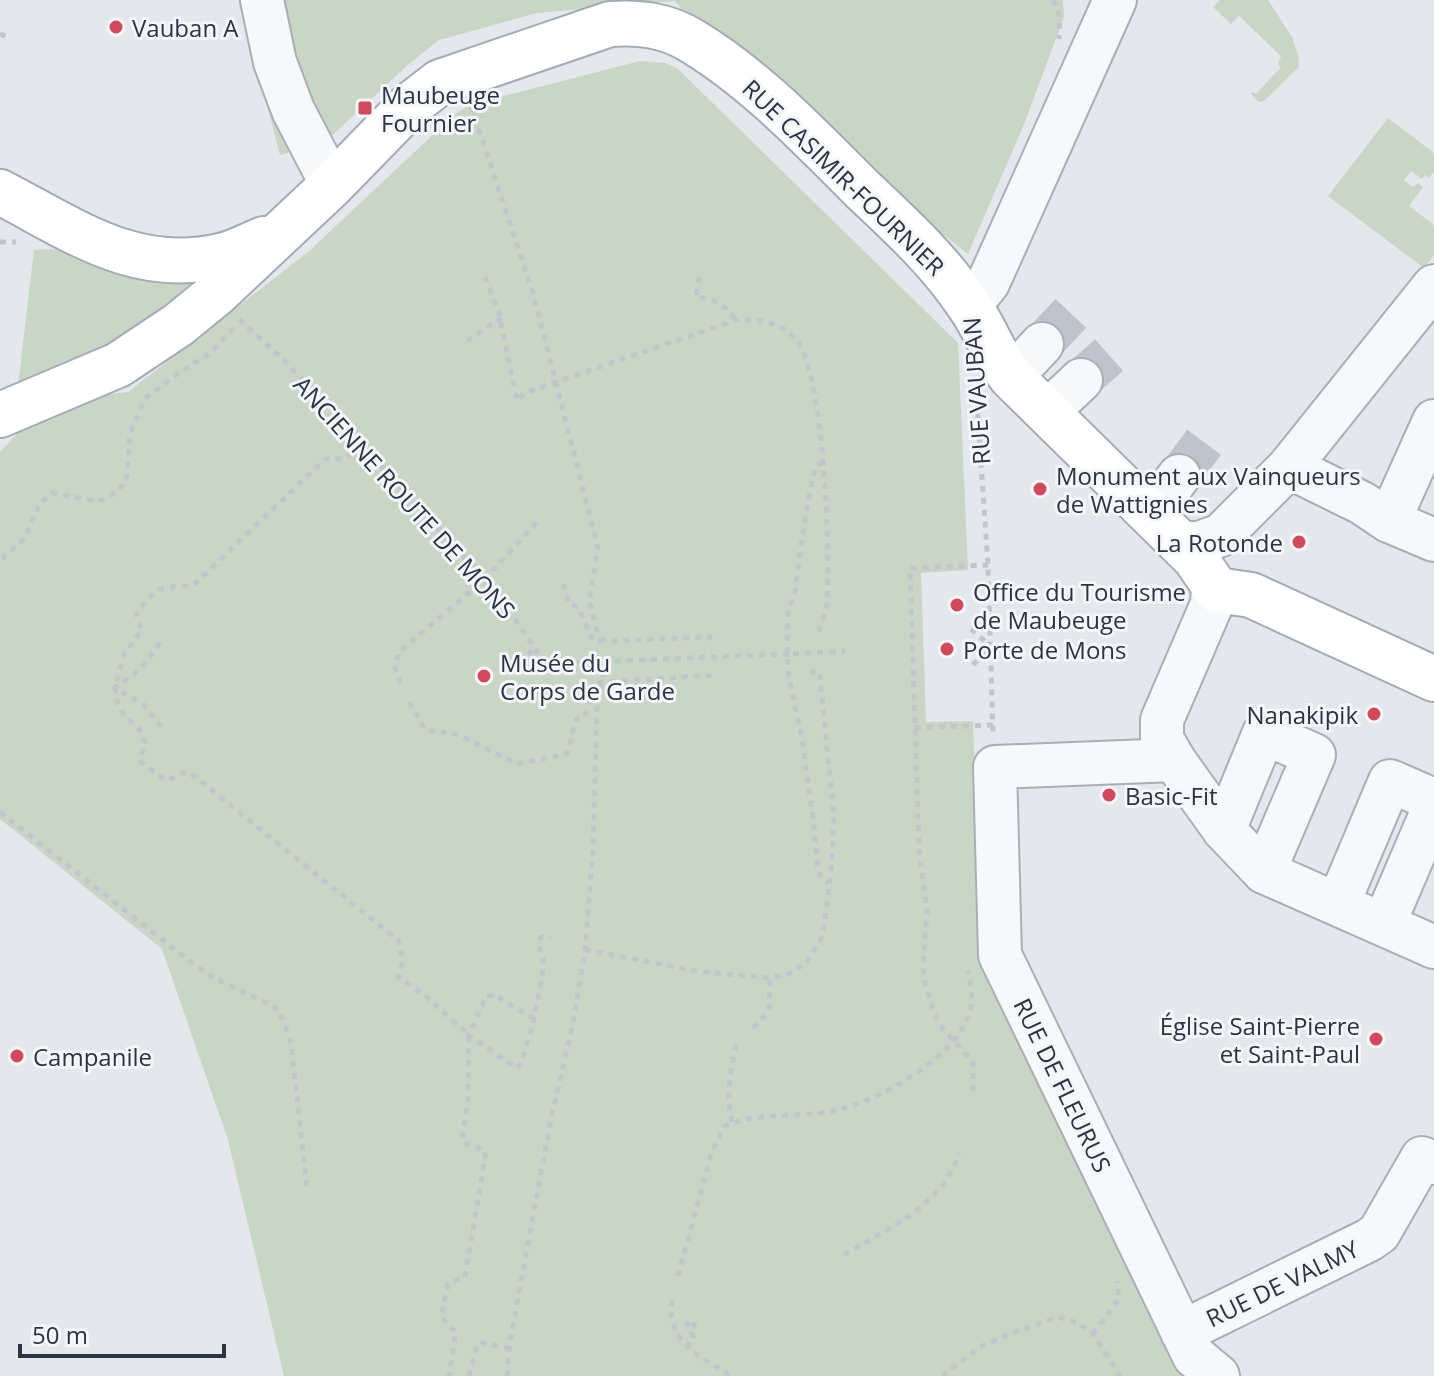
<svg xmlns="http://www.w3.org/2000/svg" width="1434" height="1376" viewBox="0 0 1434 1376" font-family="'Open Sans',sans-serif">
<style>
.green{fill:#c9d6c5}
.lines{fill:none;stroke-linecap:round;stroke-linejoin:round}
.minor-tunnel{stroke:#bfc3cb;stroke-width:42;stroke-dasharray:42 21;stroke-linecap:butt}
.minor-casing{stroke:#a9aeb7;stroke-width:46}
.major-casing{stroke:#a3abb8;stroke-width:48}
.path{stroke:#c2c5cb;stroke-width:5;stroke-dasharray:6 6;stroke-linecap:butt}
.minor{stroke:#f7f8fa;stroke-width:42}
.major{stroke:#fff;stroke-width:44}
.path-bridge{stroke:#c2c5cb;stroke-width:5;stroke-dasharray:6 6;stroke-linecap:butt}
.poi-dot{fill:#d1495b;stroke:#f4f6f9;stroke-width:3}
.labels{text-anchor:middle;dominant-baseline:central;stroke-width:6;stroke-linejoin:round;paint-order:stroke}
.poi-label{font-size:24px;fill:#2b3445;stroke:#f4f6f9;text-anchor:start}
.street-label{font-size:24px;fill:#2b3445;stroke:#f4f6f9}
</style>
<rect width="100%" height="100%" fill="#e4e7ec"/>
<g class="green">
<polygon points="240,0 1063,0 1064,17 1025,122 968,254 721,59 675,1 537,13 439,40 409,64 324,143 280,155"/>
<polygon points="1220,0 1268,0 1292,37 1298,55 1299,67 1264,101 1259,102 1251,94 1252,92 1256,94 1281,67 1278,64 1281,56 1239,16 1231,24 1213,7"/>
<polygon points="640,61 665,63 677,68 958,343 968,570 921,573 926,722 973,721 983,964 1184,1376 284,1376 228,1140 162,949 0,819 0,452 46,402 128,392 308,252 454,115 469,105"/>
<polygon points="1388,118 1434,153 1434,172 1429,178 1425,175 1422,179 1411,171 1404,180 1413,187 1418,183 1423,187 1409,206 1434,225 1434,255 1424,268 1328,196"/>
<polygon points="56,249 102,263 208,272 143,340 18,386 34,250"/>
</g>
<g class="lines">
<g class="minor-tunnel">
<polyline points="1042,344 1074,310"/>
<polyline points="1081,380 1109,355"/>
<polyline points="1179,476 1208,437"/>
</g>
<g class="minor-casing">
<g id="minor">
<polyline points="262,0 275,62 293,110 332,185"/>
<polyline points="970,305 988,283 1115,0"/>
<polyline points="1011,377 1042,344"/>
<polyline points="1047,412 1081,380"/>
<polyline points="1289,467 1362,503 1389,521 1434,540"/>
<polyline points="1151,514 1179,476"/>
<polyline points="1389,521 1434,421"/>
<polyline points="1180,543 1199,543 1221,535 1289,467 1434,286"/>
<polyline points="1213,586 1212,604 1162,720 1162,739 1174,760 1224,830 1264,872 1434,947"/>
<polyline points="1174,760 995,767 1000,955 1194,1356 1218,1376"/>
<polyline points="1224,830 1264,733 1314,755 1264,872"/>
<polyline points="1338,904 1390,781 1434,800"/>
<polyline points="1384,924 1434,807"/>
<polyline points="1182,1332 1369,1240 1379,1233 1422,1158 1434,1163"/>
</g>
</g>
<g class="major-casing">
<g id="major">
<path d="M0,192C74,230 136,277 224,255C237,252 251,244 264,239"/>
<path d="M0,415L118,365L178,325L216,294L332,185L409,106L440,82L610,24C640,22 666,25 692,41C755,79 809,136 861,188C899,224 939,260 968,304C985,327 993,354 1011,377L1195,558L1217,590L1251,595L1434,679"/>
</g>
</g>
<g class="path">
<path d="M1053,0C1061,12 1060,25 1059,39"/>
<polyline points="0,34 8,37"/>
<polyline points="471,106 533,293 598,548 589,601 602,648"/>
<polyline points="0,242 16,242"/>
<path d="M485,277L499,313L517,401L525,393L556,382L736,320C757,320 776,320 793,336C825,364 830,555 827,601C826,613 821,625 817,636"/>
<path d="M699,277L696,297C716,299 724,304 736,320"/>
<polyline points="239,319 285,361 496,592 541,657 556,665 591,662"/>
<polyline points="467,341 501,318"/>
<polyline points="976,390 988,565 993,735"/>
<path d="M362,447L343,459H325L196,583C182,589 172,585 161,589C152,592 142,607 136,614L142,630L124,654L115,688L118,704L124,715L140,730L145,743L140,761L164,779L168,780L186,772L194,776L398,940L403,962L398,976L423,994L469,1035L468,1099L462,1140C467,1147 478,1146 486,1152L465,1277L448,1284L441,1317L456,1332L449,1376"/>
<polyline points="823,462 815,467 805,518 795,592 788,612 787,654 789,679 801,733 813,817 818,871 822,879 829,883"/>
<polyline points="2,559 25,538 40,503 53,493 96,501 105,499 119,490 127,476 130,433 145,399 177,374 209,354 234,328"/>
<polyline points="563,584 569,604 578,607 591,637 609,641 710,637 710,644"/>
<polyline points="971,629 989,645"/>
<polyline points="160,643 142,668 115,688 144,705 163,729"/>
<polyline points="972,646 989,645"/>
<polyline points="830,652 845,651"/>
<polyline points="735,656 793,654"/>
<polyline points="973,665 990,646"/>
<polyline points="511,672 534,648"/>
<polyline points="810,672 819,672"/>
<polyline points="400,683 394,665 400,651 484,580 537,522"/>
<polyline points="409,702 425,730 457,734 517,764 567,754 576,720 585,716 593,687 601,682 717,675"/>
<polyline points="915,728 993,725"/>
<polyline points="0,812 192,963 214,978 275,1007 283,1020 291,1043 307,1189"/>
<polyline points="585,950 703,972 770,978 789,974 806,963 822,938 831,874 834,816 819,668"/>
<path d="M534,1019L494,995L486,996L469,1035L516,1068L521,1064L533,1023L534,1019C537,1000 543,979 543,961C543,950 536,947 541,937L551,939"/>
<polyline points="753,1028 769,1011 770,978"/>
<polyline points="973,1091 973,1062 943,1029 934,1014 925,983 923,967 927,910 919,849 910,568 988,565"/>
<path d="M732,1122C725,1095 731,1071 736,1044"/>
<path d="M844,1255C888,1228 943,1206 959,1153"/>
<path d="M678,1276L712,1151L724,1127C747,1113 804,1117 833,1111C878,1102 961,1056 971,1008C973,996 970,983 968,971"/>
<path d="M672,1300C666,1343 700,1356 731,1376"/>
<polyline points="1093,1334 1119,1299 1117,1281"/>
<polyline points="687,1348 693,1337 687,1324 688,1320 700,1331"/>
<polyline points="469,1376 477,1345 481,1343 510,1348"/>
<polyline points="507,1376 510,1341 551,1119 573,1023 585,950 593,850 597,702 603,675"/>
<polyline points="942,1376 980,1347 1009,1334 1058,1317 1078,1323 1093,1334 1120,1376"/>
</g>
<use href="#minor" class="minor"/>
<use href="#major" class="major"/>
<g class="path-bridge">
<polyline points="793,654 830,652"/>
<polyline points="591,662 735,656"/>
</g>
</g>
<g class="poi-dot">
<circle cx="116" cy="27" r="8"/>
<rect x="357" y="100" width="16" height="16" rx="4"/>
<circle cx="1040" cy="489" r="8"/>
<circle cx="1299" cy="542" r="8"/>
<circle cx="957" cy="605" r="8"/>
<circle cx="947" cy="649" r="8"/>
<circle cx="484" cy="676" r="8"/>
<circle cx="1374" cy="714" r="8"/>
<circle cx="1109" cy="795" r="8"/>
<circle cx="1376" cy="1039" r="8"/>
<circle cx="17" cy="1056" r="8"/>
</g>
<g class="labels">
<g class="poi-label">
<text x="132" y="27">Vauban A</text>
<text x="381" y="94">Maubeuge<tspan x="381" dy="28">Fournier</tspan></text>
<text x="1056" y="475">Monument aux Vainqueurs<tspan x="1056" dy="28">de Wattignies</tspan></text>
<text x="1283" y="542" text-anchor="end">La Rotonde</text>
<text x="973" y="591">Office du Tourisme<tspan x="973" dy="28">de Maubeuge</tspan></text>
<text x="963" y="649">Porte de Mons</text>
<text x="500" y="662">Musée du<tspan x="500" dy="28">Corps de Garde</tspan></text>
<text x="1358" y="714" text-anchor="end">Nanakipik</text>
<text x="1125" y="795">Basic-Fit</text>
<text x="1360" y="1025" text-anchor="end">Église Saint-Pierre<tspan x="1360" dy="28">et Saint-Paul</tspan></text>
<text x="33" y="1056">Campanile</text>
</g>
<g class="street-label">
<text transform="translate(844 177) rotate(44)">RUE CASIMIR-FOURNIER</text>
<text transform="translate(976 391) rotate(-94)">RUE VAUBAN</text>
<text transform="translate(405 497) rotate(48)">ANCIENNE ROUTE DE MONS</text>
<text transform="translate(1063 1085) rotate(64)">RUE DE FLEURUS</text>
<text transform="translate(1282 1283) rotate(-26)">RUE DE VALMY</text>
</g>
</g>
<path d="M20 1344v12h204v-12" fill="none" stroke="#2b3445" stroke-width="4"/>
<text x="32" y="1344" font-size="24" fill="#2b3445" stroke="#f4f6f9" stroke-width="6" paint-order="stroke">50 m</text>
</svg>
